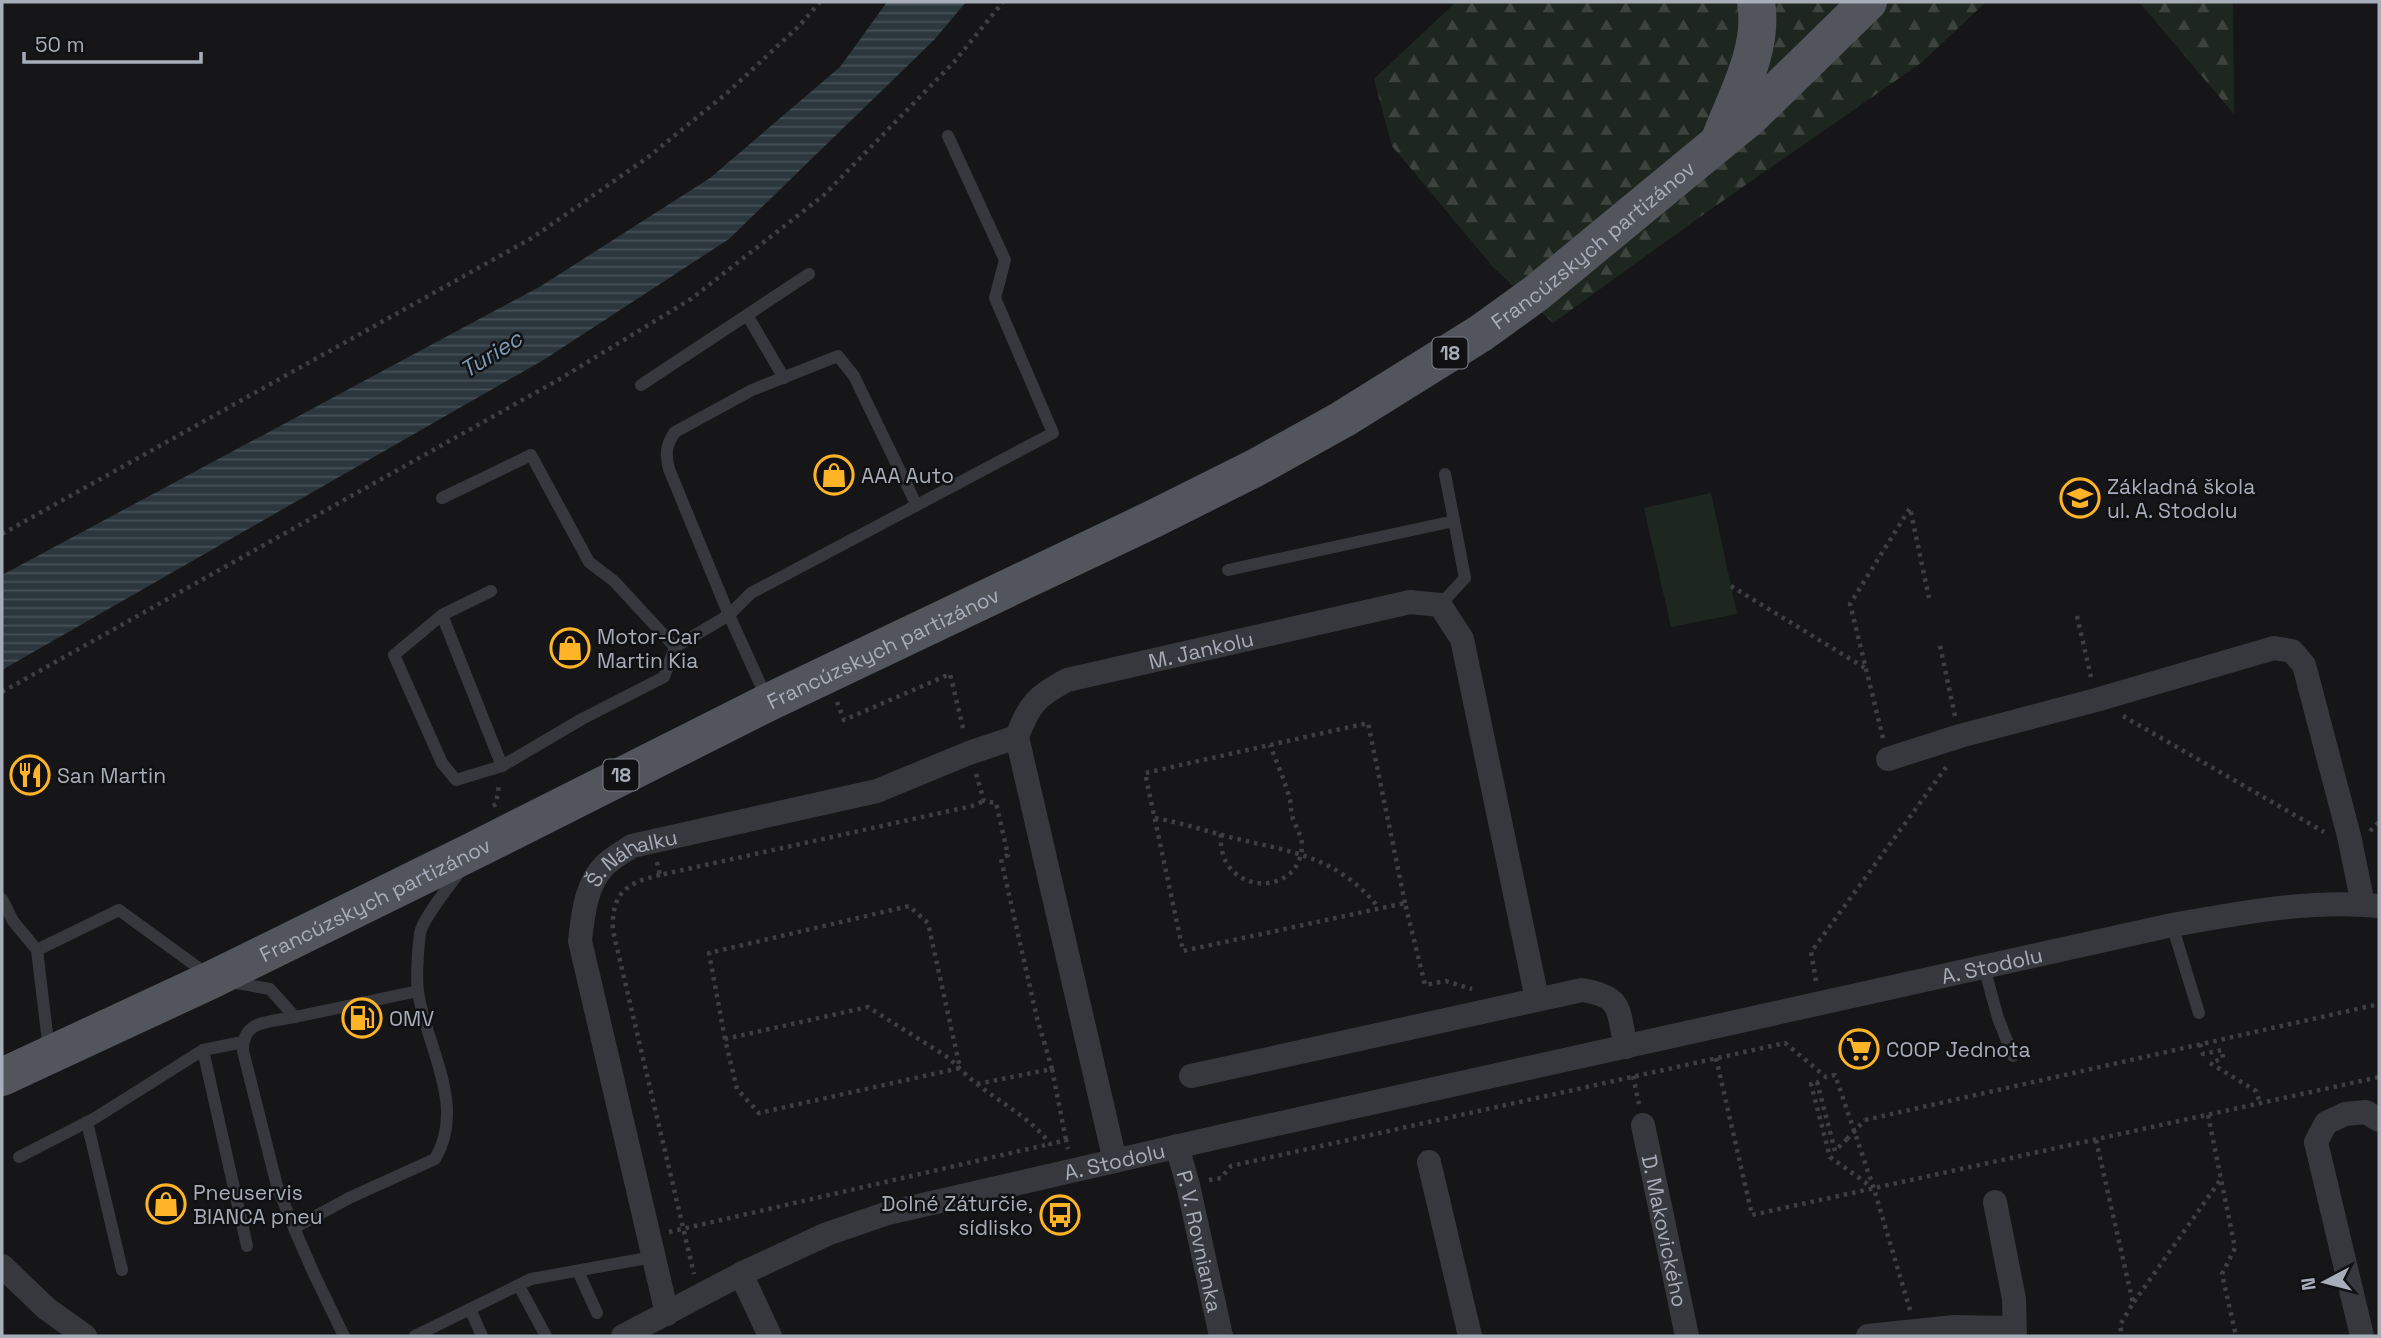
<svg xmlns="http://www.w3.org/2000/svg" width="2381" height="1338" viewBox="0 0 2381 1338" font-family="'Space Grotesk',sans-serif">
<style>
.grass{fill:#1e271f}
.forest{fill:url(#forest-firs)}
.water{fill:url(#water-rules)}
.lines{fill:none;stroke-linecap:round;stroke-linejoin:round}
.path{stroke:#3d3f45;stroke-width:4.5;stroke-dasharray:3.5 5;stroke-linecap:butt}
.lane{stroke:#37383e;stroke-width:12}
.street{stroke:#37383e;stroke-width:24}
.primary{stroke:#53555d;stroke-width:38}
.path-bridge{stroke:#3d3f45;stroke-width:4.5;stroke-dasharray:3.5 5;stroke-linecap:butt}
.labels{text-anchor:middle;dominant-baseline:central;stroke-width:5;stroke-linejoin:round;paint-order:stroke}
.shield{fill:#111113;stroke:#7a7e87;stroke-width:2}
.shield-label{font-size:19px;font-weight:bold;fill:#a7adb9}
.street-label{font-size:21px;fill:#a7adb9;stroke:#111113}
.poi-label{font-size:21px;fill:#a7adb9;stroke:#111113;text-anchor:start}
.water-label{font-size:23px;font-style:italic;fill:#7c9cb7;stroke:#111113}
</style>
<defs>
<pattern id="forest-firs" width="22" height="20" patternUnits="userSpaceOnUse" patternTransform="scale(1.75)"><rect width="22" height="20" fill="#1e271f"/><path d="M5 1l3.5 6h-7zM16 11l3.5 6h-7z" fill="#3c443d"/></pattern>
<pattern id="water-rules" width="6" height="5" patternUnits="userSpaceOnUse" patternTransform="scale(1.75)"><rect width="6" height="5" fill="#2b363d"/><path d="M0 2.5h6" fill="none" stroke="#475057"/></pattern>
</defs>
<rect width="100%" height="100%" fill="#161618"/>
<polygon class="grass" points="1711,493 1737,614 1671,627 1644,508"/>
<g class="forest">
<polygon points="1456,2 1986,2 1921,63 1704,214 1553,323 1494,268 1392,146 1374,79"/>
<polygon points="2139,2 2233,2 2234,114"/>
</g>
<polygon class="water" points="887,2 966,2 934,40 729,239 545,359 2,670 2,575 541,286 710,178 840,67"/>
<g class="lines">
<g class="path">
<polyline points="2,534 532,238 647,158 727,93 799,26 820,2"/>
<polyline points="1731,586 1865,668"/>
<polyline points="2077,616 2091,677"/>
<polyline points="1940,646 1955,716"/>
<polyline points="2,692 558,380 691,299 824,195 954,62 1003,2"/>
<polyline points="837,702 844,720 950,674 964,732"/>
<polyline points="2123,716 2324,832"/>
<polyline points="1883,738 1850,604 1910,508 1929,598"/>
<polyline points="976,774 984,801 996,803 1008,855 1001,859 1037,1018 1052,1069"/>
<polyline points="493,806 496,804 499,785"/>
<path d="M1155,818C1182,823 1207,831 1233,838C1293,852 1338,857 1379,908"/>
<polyline points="2370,831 2379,822"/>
<path d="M1221,834C1216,896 1300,899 1302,846C1302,836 1297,830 1294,821C1291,815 1291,807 1290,800C1285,781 1277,763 1270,745"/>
<polyline points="657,862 660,875 972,806 984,801"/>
<path d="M660,875C626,883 611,893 613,931L694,1274"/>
<polyline points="1405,903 1368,723 1145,773 1183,951 1405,903 1425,985 1446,981 1472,989"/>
<polyline points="1816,981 1811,952 1947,766"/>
<path d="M725,1039L709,953L909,906L928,923L960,1068L759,1113L737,1089L725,1039L868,1007L949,1058C958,1067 967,1076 977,1084C1002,1104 1031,1118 1050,1144L1066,1140L1068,1149"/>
<polyline points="2200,1044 2203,1054 2222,1050 2223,1058 2211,1063"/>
<polyline points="1716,1058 1752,1215 2379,1077"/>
<polyline points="2210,1063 2256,1091 2260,1103"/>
<polyline points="1633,1076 1639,1104"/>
<polyline points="977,1084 1052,1069 1066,1140"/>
<polyline points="2208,1115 2235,1248 2222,1274 2236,1336"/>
<polyline points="1865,1120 2379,1004"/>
<polyline points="1847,1139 1835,1151 1817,1082 1811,1084 1830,1157 1873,1188"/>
<polyline points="2096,1140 2133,1303 2120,1325 2122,1336"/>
<polyline points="1209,1180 1221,1178 1231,1166 1785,1043 1826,1077 1835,1075 1874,1189 1910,1310"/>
<polyline points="669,1232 1050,1144"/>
<polyline points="2134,1302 2221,1179"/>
</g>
<g class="lane">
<polyline points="747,315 784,378"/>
<polyline points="641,385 809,274"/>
<polyline points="1445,474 1454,521"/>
<polyline points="442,498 531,455 589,562 614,581 675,647"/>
<polyline points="1228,570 1454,521 1465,578 1440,605"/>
<polyline points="442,615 502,766 456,780 442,763 394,655 442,615 491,591"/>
<path d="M767,699L729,615L669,469C665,454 666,445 675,432L752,390L838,356L854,376L916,504"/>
<polyline points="502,766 582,719 664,677 675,647 729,615 751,593 1053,433 995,298 1005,260 948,136"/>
<polyline points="2,899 13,921 37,950"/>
<polyline points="2172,925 2199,1013"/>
<polyline points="1984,967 1998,1018 2013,1056"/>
<polyline points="231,982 270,989 295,1017 418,991"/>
<polyline points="49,1050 37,950 119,910 207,974"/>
<polyline points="203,1050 247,1246"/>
<polyline points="87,1122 122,1270"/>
<polyline points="19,1157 95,1118 203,1050 243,1042"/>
<path d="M294,1228L277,1186L243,1051C242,1019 271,1022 295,1017"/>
<polyline points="578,1271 597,1313"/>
<polyline points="519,1286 546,1336"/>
<polyline points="470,1309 482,1336"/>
<path d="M344,1336L314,1274L294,1228L349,1198L435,1159C467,1106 426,1046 418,992C416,977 418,948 420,933C423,918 451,884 461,870"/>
<polyline points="415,1336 531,1279 653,1257"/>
</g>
<g class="street">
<polyline points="1888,759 1960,736 2096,700 2274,648 2292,651 2304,665 2349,836 2363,904"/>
<path d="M1191,1076L1582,990C1624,997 1617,1009 1626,1047"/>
<path id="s1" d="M1643,1125L1687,1336"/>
<path id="s2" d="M1177,1146L1188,1185L1221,1336"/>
<path id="s3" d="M1115,1161L1017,737C1029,704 1037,696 1067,680L1410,602L1440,605L1462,639L1537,999"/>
<polyline points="1429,1162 1470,1336"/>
<polyline points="1995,1202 2014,1299 2015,1336"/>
<polyline points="2,1266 47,1309 85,1336"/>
<polyline points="741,1274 770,1336"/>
<path id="s4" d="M667,1314L580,941C583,916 585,886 604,866C612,858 623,852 632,846L877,791L969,753L1017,737"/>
<path id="s5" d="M623,1336L741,1274L827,1234L888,1213L1236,1133L2172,925C2240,913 2311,899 2379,906"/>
<polyline points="1868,1336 1954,1327 2013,1328"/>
<polyline points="2362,1336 2316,1142 2326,1123 2345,1114 2366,1112 2379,1120"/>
</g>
<g class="primary">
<path d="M1721,137C1737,95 1764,48 1756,2"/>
<path id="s6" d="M2,1077L213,979L475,850L769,702L1153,519L1255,468L1343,419L1481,333L1535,294L1751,116L1868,2"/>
</g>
<polyline class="path-bridge" points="1847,1139 1865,1120"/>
</g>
<defs>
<g id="shop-ring" transform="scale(2.0125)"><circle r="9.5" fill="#111113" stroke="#ffb428" stroke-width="1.5"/><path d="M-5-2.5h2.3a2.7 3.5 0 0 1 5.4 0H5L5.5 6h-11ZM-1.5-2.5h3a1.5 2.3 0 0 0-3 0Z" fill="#ffb428"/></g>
<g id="school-ring" transform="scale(2.0125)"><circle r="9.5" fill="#111113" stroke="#ffb428" stroke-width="1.5"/><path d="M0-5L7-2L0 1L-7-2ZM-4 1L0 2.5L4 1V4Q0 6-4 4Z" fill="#ffb428"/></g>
<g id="restaurant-ring" transform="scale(2.0125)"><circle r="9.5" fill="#111113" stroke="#ffb428" stroke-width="1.5"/><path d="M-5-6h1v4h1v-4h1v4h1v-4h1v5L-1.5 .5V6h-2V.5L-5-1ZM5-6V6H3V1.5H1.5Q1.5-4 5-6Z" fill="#ffb428"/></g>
<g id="fuel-ring" transform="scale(2.0125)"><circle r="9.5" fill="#111113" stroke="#ffb428" stroke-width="1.5"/><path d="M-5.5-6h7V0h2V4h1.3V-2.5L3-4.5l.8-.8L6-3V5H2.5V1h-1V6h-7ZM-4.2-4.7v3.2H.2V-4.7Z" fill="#ffb428"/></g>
<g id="supermarket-ring" transform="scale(2.0125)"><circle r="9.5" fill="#111113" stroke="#ffb428" stroke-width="1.5"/><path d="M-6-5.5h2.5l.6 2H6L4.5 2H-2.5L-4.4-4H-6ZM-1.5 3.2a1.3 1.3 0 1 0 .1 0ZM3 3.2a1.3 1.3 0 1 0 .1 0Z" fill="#ffb428"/></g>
<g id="bus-ring" transform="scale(2.0125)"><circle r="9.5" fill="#111113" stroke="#ffb428" stroke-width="1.5"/><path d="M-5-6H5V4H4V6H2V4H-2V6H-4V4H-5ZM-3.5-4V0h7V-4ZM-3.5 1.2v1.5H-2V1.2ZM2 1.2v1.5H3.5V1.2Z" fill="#ffb428"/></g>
</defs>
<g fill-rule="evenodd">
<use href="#shop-ring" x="834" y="475"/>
<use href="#school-ring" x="2080" y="498"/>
<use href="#shop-ring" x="570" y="648"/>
<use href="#restaurant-ring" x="30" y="775"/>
<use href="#fuel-ring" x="362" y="1018"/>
<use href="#supermarket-ring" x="1859" y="1049"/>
<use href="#shop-ring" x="166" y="1204"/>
<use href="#bus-ring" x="1060" y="1215"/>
</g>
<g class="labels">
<g class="shield">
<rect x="1432.5" y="337.5" width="35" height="31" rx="5"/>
<rect x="603.5" y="759.5" width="35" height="31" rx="5"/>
</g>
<g class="shield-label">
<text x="1450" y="353">18</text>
<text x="621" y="775">18</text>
</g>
<g class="street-label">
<text stroke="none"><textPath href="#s6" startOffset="1799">Francúzskych partizánov</textPath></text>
<text stroke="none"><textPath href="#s6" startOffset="980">Francúzskych partizánov</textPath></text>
<text stroke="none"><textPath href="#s3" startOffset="651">M. Jankolu</textPath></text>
<text stroke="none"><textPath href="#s4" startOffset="492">Š. Náhalku</textPath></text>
<text stroke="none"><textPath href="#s6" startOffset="413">Francúzskych partizánov</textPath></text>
<text stroke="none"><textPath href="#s5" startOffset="1424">A. Stodolu</textPath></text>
<text stroke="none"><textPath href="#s5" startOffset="525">A. Stodolu</textPath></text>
<text stroke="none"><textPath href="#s1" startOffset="108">D. Makovického</textPath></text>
<text stroke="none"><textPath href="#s2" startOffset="98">P. V. Rovnianka</textPath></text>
</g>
<g class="poi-label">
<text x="861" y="475">AAA Auto</text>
<text x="2107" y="486">Základná škola<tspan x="2107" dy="24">ul. A. Stodolu</tspan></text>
<text x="597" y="636">Motor-Car<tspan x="597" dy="24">Martin Kia</tspan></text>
<text x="57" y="775">San Martin</text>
<text x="389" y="1018">OMV</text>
<text x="1886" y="1049">COOP Jednota</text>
<text x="193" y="1192">Pneuservis<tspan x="193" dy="24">BIANCA pneu</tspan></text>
<text x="1033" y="1203" text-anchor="end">Dolné Záturčie,<tspan x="1033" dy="24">sídlisko</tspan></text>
</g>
<g class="water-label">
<text transform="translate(491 354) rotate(-32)">Turiec</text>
</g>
</g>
<rect width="2381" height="1338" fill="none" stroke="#a7adb9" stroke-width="7"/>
<g transform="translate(2325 1282) rotate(263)" stroke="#111113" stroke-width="5" paint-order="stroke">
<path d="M0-5L12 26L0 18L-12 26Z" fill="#a7adb9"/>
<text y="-10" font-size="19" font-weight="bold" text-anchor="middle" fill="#a7adb9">N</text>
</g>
<path d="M24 52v10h177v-10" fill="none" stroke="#a7adb9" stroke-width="3.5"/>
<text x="35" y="52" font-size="21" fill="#a7adb9" stroke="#111113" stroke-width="5" paint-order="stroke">50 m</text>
</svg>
